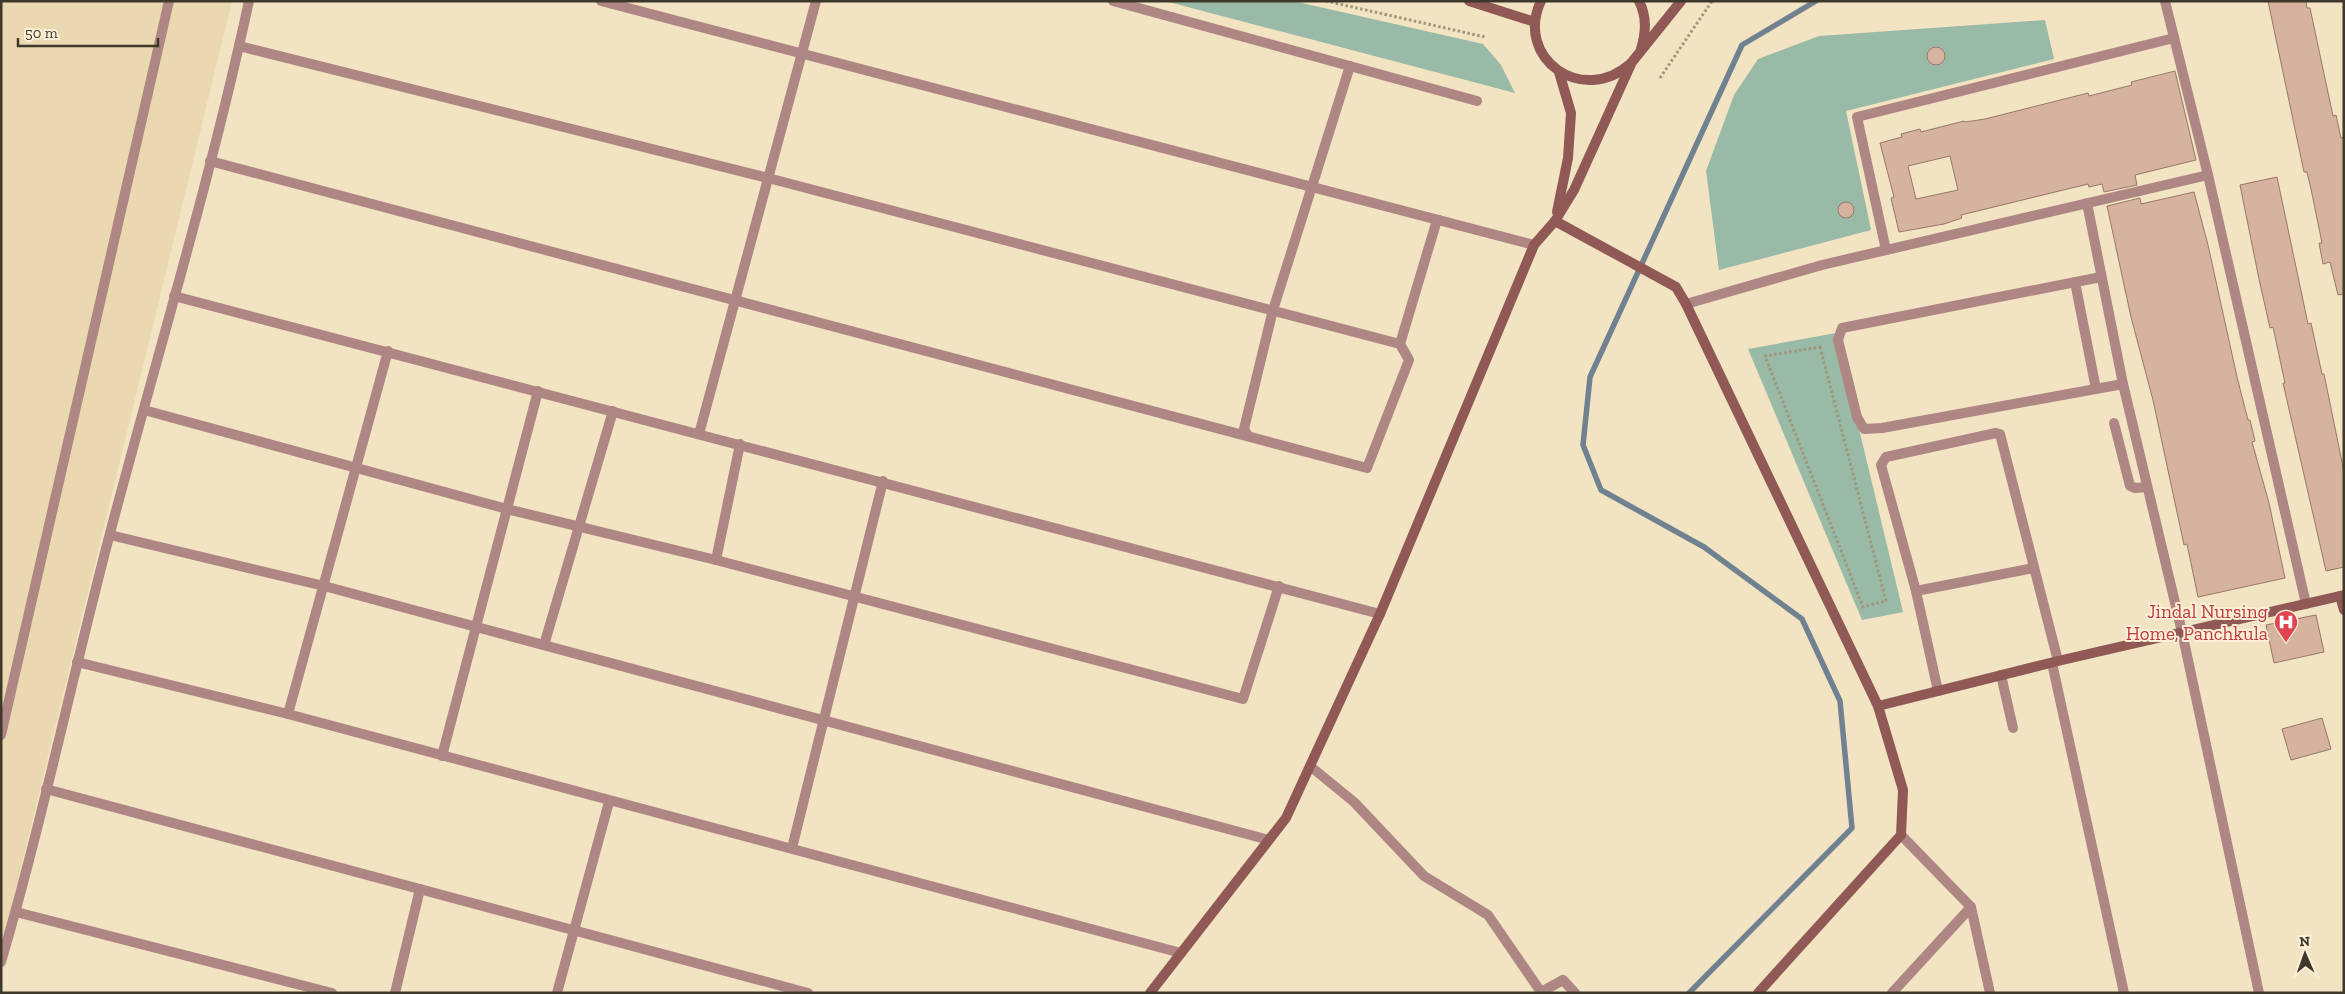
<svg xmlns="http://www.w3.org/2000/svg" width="2345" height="994" viewBox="0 0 2345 994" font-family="'Zilla Slab',serif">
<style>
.built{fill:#ead8b0}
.green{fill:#99baa6}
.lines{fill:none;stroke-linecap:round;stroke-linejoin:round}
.stream{stroke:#70828f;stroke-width:5.5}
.building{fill:#d6b39f;stroke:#977867;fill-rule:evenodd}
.path{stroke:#a0957d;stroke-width:3;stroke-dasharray:2.5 2.5;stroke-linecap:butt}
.lane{stroke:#ae8684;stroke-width:10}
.street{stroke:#ae8684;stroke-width:10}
.secondary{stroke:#905956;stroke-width:10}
.labels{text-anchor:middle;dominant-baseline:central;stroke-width:4;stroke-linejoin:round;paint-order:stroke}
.health-label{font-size:19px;fill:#be3a42;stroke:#fdf0d6;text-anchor:end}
</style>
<rect width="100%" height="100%" fill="#f2e3c2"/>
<polygon class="built" points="1,1 232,1 1,949"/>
<g class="green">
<polygon points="1165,1 1293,1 1483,44 1501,65 1515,93"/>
<polygon points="2045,20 2054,59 1846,111 1871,230 1719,270 1706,171 1734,95 1758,59 1819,36"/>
<polygon points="1836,333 1903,612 1862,620 1748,349"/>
</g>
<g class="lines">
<polyline class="stream" points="1689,993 1852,828 1840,701 1802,619 1704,547 1601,490 1583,445 1590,377 1742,45 1816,1"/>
</g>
<g class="building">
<polygon points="2268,1 2306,1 2307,8 2310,8 2333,116 2336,115 2341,138 2344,137 2344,294 2338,295 2330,262 2323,264 2319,243 2322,243 2311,189 2307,172 2304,172"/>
<circle cx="1936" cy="56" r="9"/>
<path d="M2175,71L2196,160L2135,175L2137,185L2104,192L2102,184L2089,187L2088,184L1961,215L1962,218L1944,224L1899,232L1891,198L1894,197L1880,143L1902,137L1901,134L1920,129L1921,132L1964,121L1965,122L1985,119L2088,93L2089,96L2132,85L2131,82ZM1950,156L1958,190L1916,199L1908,166Z"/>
<polygon points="2277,177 2308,324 2311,323 2322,374 2324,374 2344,472 2344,567 2326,571 2283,383 2285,383 2273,327 2270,328 2259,279 2240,185"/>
<polygon points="2194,192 2208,245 2237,377 2248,420 2250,420 2255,441 2252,442 2269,503 2285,578 2198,597 2187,544 2184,545 2153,400 2131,317 2107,206 2140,198 2141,204"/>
<circle cx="1846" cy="210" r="8"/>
<polygon points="2316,615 2324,652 2274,663 2266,625"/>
<polygon points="2322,718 2331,749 2291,760 2282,729"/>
</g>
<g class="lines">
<g class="path">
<polyline points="1326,1 1485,37"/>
<polyline points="1660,78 1712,1"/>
<polygon points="1820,347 1886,601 1863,607 1765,356"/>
</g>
<g class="lane">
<polyline points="2001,675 2013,728"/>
<polyline points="1,735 169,1"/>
</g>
<g class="street">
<polyline points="601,1 1534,245"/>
<polyline points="1113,1 1477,101"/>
<polyline points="2165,1 2208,175 2306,604"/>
<polyline points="239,46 768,178 1400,344"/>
<polyline points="210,161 1367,468 1409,360 1400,344 1437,220 1439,220"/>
<polyline points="2087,203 2123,384 2182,632 2259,993"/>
<polyline points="1886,250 1857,117 2174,38"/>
<polyline points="2101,277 1842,328 1838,340 1857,417 1864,429 1882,428 2123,384"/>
<polyline points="2075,282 2096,389"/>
<polyline points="174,296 1380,614"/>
<polyline points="1686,304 1822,265 2208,175"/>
<polyline points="144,410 507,509 716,560 1243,699 1279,586"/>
<polyline points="2114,423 2130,486 2135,488 2147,487"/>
<polyline points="699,434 816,1"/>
<polyline points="1248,436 1244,429 1273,310 1350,66"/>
<polyline points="110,535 324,586 1269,840"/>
<polyline points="716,560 740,444"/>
<polyline points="1916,591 2034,568"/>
<polyline points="544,645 613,411"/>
<polyline points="77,662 288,714 1181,953"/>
<polyline points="2052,663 2124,993"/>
<polyline points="1938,691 1916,591 1881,465 1886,457 1996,433 2000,434 2058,661"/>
<polyline points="288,714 388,351"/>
<polyline points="442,756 538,391"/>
<polyline points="1310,766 1354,802 1424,876 1488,915 1541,992 1563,980 1575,993"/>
<polyline points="46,789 808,993"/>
<polyline points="792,848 883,481"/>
<polyline points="1971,907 1990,993"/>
<polyline points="16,912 332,993"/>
<path d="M1,962C42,822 72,678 109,537C156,359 210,182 249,1"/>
<polyline points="395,993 420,889"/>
<polyline points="557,993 609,802"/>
<polyline points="1892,993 1971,907 1901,835"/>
</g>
<g class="secondary">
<polyline points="1469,1 1535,22"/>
<path d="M1541,1C1514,59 1583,106 1630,64"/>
<path d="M1639,1C1647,17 1646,32 1641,49"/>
<polyline points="1557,212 1568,158 1571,113 1559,72"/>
<polyline points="1555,221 1676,287 1686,304 1878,706 1903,790 1901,835 1758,993"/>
<polyline points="2340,596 2344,610"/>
<polyline points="1878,706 2058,661 2344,595"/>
<polyline points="1150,993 1286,818 1380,614 1534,245 1555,221 1574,190 1632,62 1681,1"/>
</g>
</g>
<defs>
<g id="hospital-pin" transform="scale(1.25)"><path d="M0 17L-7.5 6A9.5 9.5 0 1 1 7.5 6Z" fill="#e0444e" stroke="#fdf0d6"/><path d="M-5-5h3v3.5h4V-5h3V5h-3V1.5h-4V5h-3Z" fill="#fff"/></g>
</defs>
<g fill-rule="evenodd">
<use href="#hospital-pin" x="2286" y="622"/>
</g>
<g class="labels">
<g class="health-label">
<text x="2268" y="611">Jindal Nursing<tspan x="2268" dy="22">Home, Panchkula</tspan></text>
</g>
</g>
<rect width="2345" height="994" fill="none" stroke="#3e382b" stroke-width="5"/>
<g transform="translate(2305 954) rotate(358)" stroke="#fdf0d6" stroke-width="4" paint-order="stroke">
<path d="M0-4L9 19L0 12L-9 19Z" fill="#3e382b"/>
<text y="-8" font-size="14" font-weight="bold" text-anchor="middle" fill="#3e382b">N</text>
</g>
<path d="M18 38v8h140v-8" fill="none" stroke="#3e382b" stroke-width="2.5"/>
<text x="25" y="38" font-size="15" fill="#3e382b" stroke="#fdf0d6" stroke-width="4" paint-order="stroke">50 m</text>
</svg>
